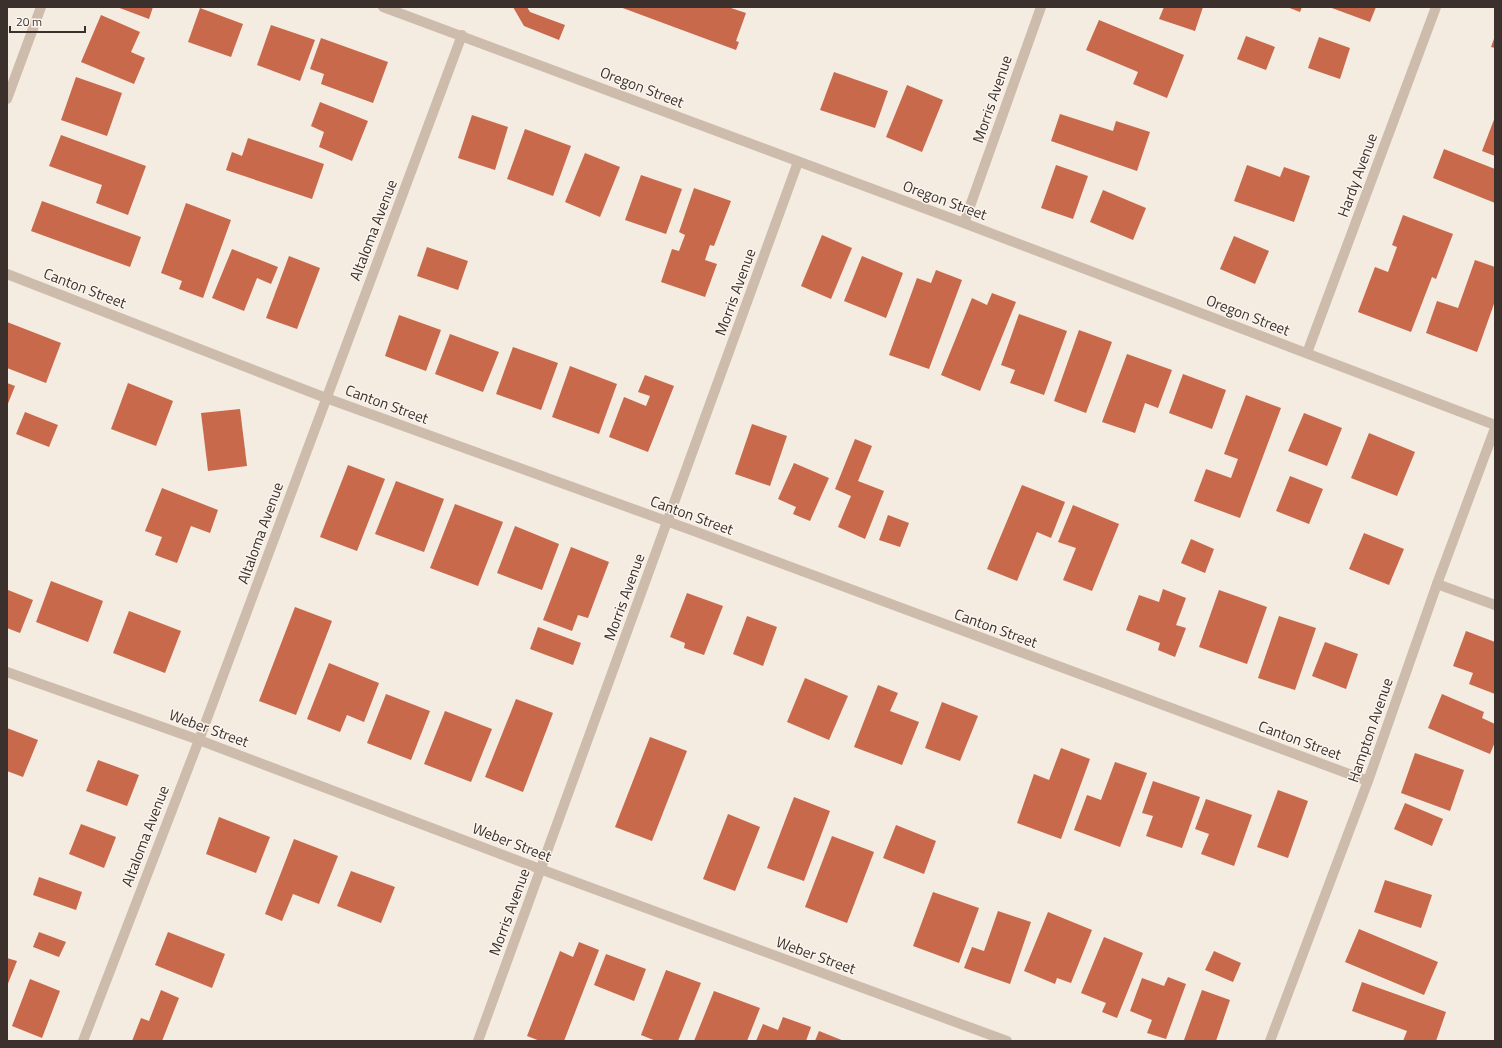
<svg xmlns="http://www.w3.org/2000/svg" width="1502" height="1048" viewBox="0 0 1502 1048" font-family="'Titillium Web',sans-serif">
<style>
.building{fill:#c8694b}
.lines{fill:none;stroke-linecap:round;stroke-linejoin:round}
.minor{stroke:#cdbbac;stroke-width:10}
.tertiary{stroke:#cdbbac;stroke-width:10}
.labels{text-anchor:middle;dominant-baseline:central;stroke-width:3;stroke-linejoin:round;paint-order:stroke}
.street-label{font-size:15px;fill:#3b302b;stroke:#fbf5ee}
</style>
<rect width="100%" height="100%" fill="#f4ebe1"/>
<g class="building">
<polygon points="117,7 153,7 149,19"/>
<polygon points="513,7 527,7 530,12 565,25 559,40 524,26"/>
<polygon points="620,7 728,7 746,13 736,41 739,42 736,50"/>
<polygon points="1164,7 1203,7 1195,31 1159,19"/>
<polygon points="1287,7 1302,7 1300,12"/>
<polygon points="1329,7 1376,7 1370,22"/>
<polygon points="200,8 243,24 231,57 188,42"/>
<polygon points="101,15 140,32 131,52 145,58 134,84 81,62"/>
<polygon points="1099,20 1184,55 1167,98 1133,84 1138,72 1086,50"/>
<polygon points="271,25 315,40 300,81 257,65"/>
<polygon points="1246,36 1275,47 1266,70 1237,59"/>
<polygon points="1495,36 1495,48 1491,47"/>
<polygon points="1319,37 1350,48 1340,79 1308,68"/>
<polygon points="321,38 388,62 373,103 321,84 324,74 310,69"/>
<polygon points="834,72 888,91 875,128 820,110"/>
<polygon points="76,77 122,93 107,136 61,120"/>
<polygon points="907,85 943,100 922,152 886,137"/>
<polygon points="320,102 368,121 352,161 319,147 324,132 311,126"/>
<polygon points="1060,114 1113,131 1116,121 1150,132 1137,171 1051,141"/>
<polygon points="472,115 508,127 495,170 458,158"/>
<polygon points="1495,117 1495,156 1482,151"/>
<polygon points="525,129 571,146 553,196 507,179"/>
<polygon points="61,135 146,166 128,215 96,203 102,185 49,166"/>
<polygon points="248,138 324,164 312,199 226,170 232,152 242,156"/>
<polygon points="1444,149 1495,169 1495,203 1433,178"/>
<polygon points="585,153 620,167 600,217 565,202"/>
<polygon points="1056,165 1088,176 1073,219 1041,208"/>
<polygon points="1247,165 1280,177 1284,167 1310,176 1294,222 1234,201"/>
<polygon points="641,175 682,189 666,234 625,220"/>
<polygon points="694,188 731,201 714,246 710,245 705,260 717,264 705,297 661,282 672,249 679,251 685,235 679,232"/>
<polygon points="1103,190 1146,208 1133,240 1090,222"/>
<polygon points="42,201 141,237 130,267 31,231"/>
<polygon points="186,203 231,220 203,298 179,289 182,281 161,273"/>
<polygon points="1403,215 1453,234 1436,279 1432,277 1411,332 1358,312 1375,267 1388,272 1397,247 1392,245"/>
<polygon points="822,235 852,248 831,299 801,286"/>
<polygon points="1234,236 1269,251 1255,284 1220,269"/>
<polygon points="427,247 468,261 458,290 417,276"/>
<polygon points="232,249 278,267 271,284 257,278 244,311 212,298"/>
<polygon points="289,256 320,268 297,329 266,318"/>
<polygon points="862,256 903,273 886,318 844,301"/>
<polygon points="1475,260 1495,267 1495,301 1477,352 1426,333 1437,301 1458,308"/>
<polygon points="936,270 962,280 929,369 889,355 917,278 931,283"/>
<polygon points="992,293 1016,302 980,391 941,375 972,298 987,305"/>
<polygon points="1019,314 1067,331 1044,395 1010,383 1015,370 1001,365"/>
<polygon points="399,315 441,330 426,371 385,356"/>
<polygon points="7,322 61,343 46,383 7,368"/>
<polygon points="1079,330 1112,342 1086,413 1054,401"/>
<polygon points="450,334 499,352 483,392 435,374"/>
<polygon points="513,347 558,363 541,410 496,394"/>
<polygon points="1127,354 1172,370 1158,408 1145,403 1135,433 1102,422"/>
<polygon points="570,366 617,384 599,434 552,417"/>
<polygon points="1183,374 1226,390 1212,429 1169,413"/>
<polygon points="645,375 674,386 648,452 609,437 624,397 646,406 650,396 638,392"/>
<polygon points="7,383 15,386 7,406"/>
<polygon points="128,383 173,401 156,446 111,429"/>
<polygon points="1246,395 1281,408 1240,518 1194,501 1206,469 1231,478 1238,459 1224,454"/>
<polygon points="240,409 247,466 208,471 201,413"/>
<polygon points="25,412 58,425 49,447 16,434"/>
<polygon points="1304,413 1342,428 1327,466 1288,451"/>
<polygon points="752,424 787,436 770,486 735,474"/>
<polygon points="1369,433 1415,452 1397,496 1351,478"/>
<polygon points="855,439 872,446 858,481 884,491 865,539 838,527 851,496 835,489"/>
<polygon points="794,463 829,478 810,521 793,514 796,507 778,499"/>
<polygon points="348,465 385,479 357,551 320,537"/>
<polygon points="1290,476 1323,489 1309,524 1276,511"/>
<polygon points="396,481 444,499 424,552 375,534"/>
<polygon points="1022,485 1065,502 1051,538 1037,532 1017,581 987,569"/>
<polygon points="162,488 218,510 210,533 191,526 177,563 155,555 162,537 145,531"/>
<polygon points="455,504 503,522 478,586 430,568"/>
<polygon points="1073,505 1119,524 1092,591 1063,580 1076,548 1058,542"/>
<polygon points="888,515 909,523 900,547 879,540"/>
<polygon points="515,526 559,544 542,590 497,573"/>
<polygon points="1364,533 1404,549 1389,585 1349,569"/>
<polygon points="1191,539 1214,549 1205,573 1181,563"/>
<polygon points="571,547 609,562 588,618 578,615 572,631 543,620"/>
<polygon points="51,581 103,601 88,642 36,622"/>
<polygon points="1163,589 1186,598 1176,625 1186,628 1175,657 1158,650 1160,643 1126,630 1139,595 1159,602"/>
<polygon points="8,590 33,600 20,633 7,628"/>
<polygon points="1219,590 1267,607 1247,664 1199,647"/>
<polygon points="687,593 723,606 704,655 684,648 685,643 670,637"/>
<polygon points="295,607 332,621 296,715 259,701"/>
<polygon points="129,611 181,631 165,673 113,653"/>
<polygon points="747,616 777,627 763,666 733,654"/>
<polygon points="1279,616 1316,628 1295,690 1258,678"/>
<polygon points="538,627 581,643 573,665 530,649"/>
<polygon points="1466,631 1495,642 1495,694 1469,684 1473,673 1453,666"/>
<polygon points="1325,642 1358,654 1346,689 1312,676"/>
<polygon points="329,663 379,683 364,722 347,715 340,732 307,719"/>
<polygon points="805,678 848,696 829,740 787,722"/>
<polygon points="878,685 898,693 890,711 919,722 902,765 854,747"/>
<polygon points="386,694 430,711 411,760 367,743"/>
<polygon points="1442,694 1484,712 1482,718 1495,724 1495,742 1490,754 1428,728"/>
<polygon points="516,699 553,713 523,792 485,777"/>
<polygon points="942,702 978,716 960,761 925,748"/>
<polygon points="445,711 492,729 471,782 424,764"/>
<polygon points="7,728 38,740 23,777 7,771"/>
<polygon points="650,737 687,751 652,841 615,827"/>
<polygon points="1061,748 1090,759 1061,839 1017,823 1034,774 1049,780"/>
<polygon points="1415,753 1464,770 1450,811 1401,793"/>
<polygon points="98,760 139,775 127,806 86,791"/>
<polygon points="1115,762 1147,773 1120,847 1074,830 1087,795 1101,800"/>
<polygon points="1153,781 1200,797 1182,848 1146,836 1153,816 1142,813"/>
<polygon points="1278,790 1308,801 1288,858 1257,847"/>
<polygon points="794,797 830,811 804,881 767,868"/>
<polygon points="1206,799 1252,815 1234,866 1201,854 1209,834 1195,829"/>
<polygon points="1405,803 1443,819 1432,846 1394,829"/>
<polygon points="728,814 760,827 735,891 703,879"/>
<polygon points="219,817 270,837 256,873 206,854"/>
<polygon points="81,824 116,837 104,868 69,854"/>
<polygon points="896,825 936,841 924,874 883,858"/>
<polygon points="832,836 874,852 847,923 805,907"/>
<polygon points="294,839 338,856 319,904 293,894 282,921 265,914"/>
<polygon points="351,871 395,887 381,923 337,906"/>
<polygon points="39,877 82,892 76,910 33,895"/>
<polygon points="1385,880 1432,895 1421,928 1374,912"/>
<polygon points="933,892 979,908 959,963 913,946"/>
<polygon points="998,911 1031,922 1010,984 964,968 972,947 984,951"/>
<polygon points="1048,912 1092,930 1071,983 1057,978 1055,984 1024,971"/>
<polygon points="1359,929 1438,962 1424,995 1345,962"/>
<polygon points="39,932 66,942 59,957 33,947"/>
<polygon points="168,932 225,954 212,988 155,965"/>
<polygon points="1104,937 1143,953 1117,1018 1102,1012 1106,1003 1081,993"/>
<polygon points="579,942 599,950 564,1041 540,1041 527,1036 560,951 573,957"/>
<polygon points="1214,951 1241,963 1233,982 1205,970"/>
<polygon points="606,954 646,969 634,1001 594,985"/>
<polygon points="7,958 17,961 7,986"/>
<polygon points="666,970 701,983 678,1041 656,1041 641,1035"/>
<polygon points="1168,977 1186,984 1166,1039 1147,1033 1152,1020 1130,1011 1142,978 1164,986"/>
<polygon points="30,979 60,991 42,1038 12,1026"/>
<polygon points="1362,982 1446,1012 1436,1041 1403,1041 1407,1031 1352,1011"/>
<polygon points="161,990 179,998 162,1041 132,1041 141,1018 149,1021"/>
<polygon points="1202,990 1230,1000 1216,1041 1187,1041 1184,1040"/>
<polygon points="714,991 760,1008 747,1041 694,1041"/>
<polygon points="783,1017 811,1027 806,1041 756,1041 763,1024 778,1030"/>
<polygon points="819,1031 844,1041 815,1041"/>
</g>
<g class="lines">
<g class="minor">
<polyline points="383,7 964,223 1495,425"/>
<polyline points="964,223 1041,7"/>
<polyline points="7,274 326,398 694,531 1368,781"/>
<polyline points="1307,353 1436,7"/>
<polyline points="1437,584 1495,605"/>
<polyline points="7,672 199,740 540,869 1007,1041"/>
<polyline points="83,1041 199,740 462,35"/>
<polyline points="478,1041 798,162"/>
</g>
<g class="tertiary">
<polyline points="7,99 41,7"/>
<polyline points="1270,1041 1368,781 1437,584 1495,428"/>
</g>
</g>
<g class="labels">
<g class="street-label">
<text transform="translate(642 87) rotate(21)">Oregon Street</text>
<text transform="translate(992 99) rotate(-71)">Morris Avenue</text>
<text transform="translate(1357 175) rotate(-70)">Hardy Avenue</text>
<text transform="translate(945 200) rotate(20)">Oregon Street</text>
<text transform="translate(373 230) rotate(-69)">Altaloma Avenue</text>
<text transform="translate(85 288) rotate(21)">Canton Street</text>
<text transform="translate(735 292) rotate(-70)">Morris Avenue</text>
<text transform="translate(1248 315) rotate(21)">Oregon Street</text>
<text transform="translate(387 404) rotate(20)">Canton Street</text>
<text transform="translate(692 515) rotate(20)">Canton Street</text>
<text transform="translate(260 533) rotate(-70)">Altaloma Avenue</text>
<text transform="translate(624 597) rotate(-70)">Morris Avenue</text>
<text transform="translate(996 628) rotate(20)">Canton Street</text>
<text transform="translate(209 728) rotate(20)">Weber Street</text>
<text transform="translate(1370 730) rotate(-71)">Hampton Avenue</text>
<text transform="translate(1300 740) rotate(20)">Canton Street</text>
<text transform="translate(145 836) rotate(-69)">Altaloma Avenue</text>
<text transform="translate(512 842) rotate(21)">Weber Street</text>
<text transform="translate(509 912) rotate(-70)">Morris Avenue</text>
<text transform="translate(816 955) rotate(20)">Weber Street</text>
</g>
</g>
<rect width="1502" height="1048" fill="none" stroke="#3b302b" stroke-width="16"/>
<path d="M10 26v6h75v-6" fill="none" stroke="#3b302b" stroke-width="2"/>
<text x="16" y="26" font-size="12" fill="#3b302b" stroke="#fbf5ee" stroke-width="3" paint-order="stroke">20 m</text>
</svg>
